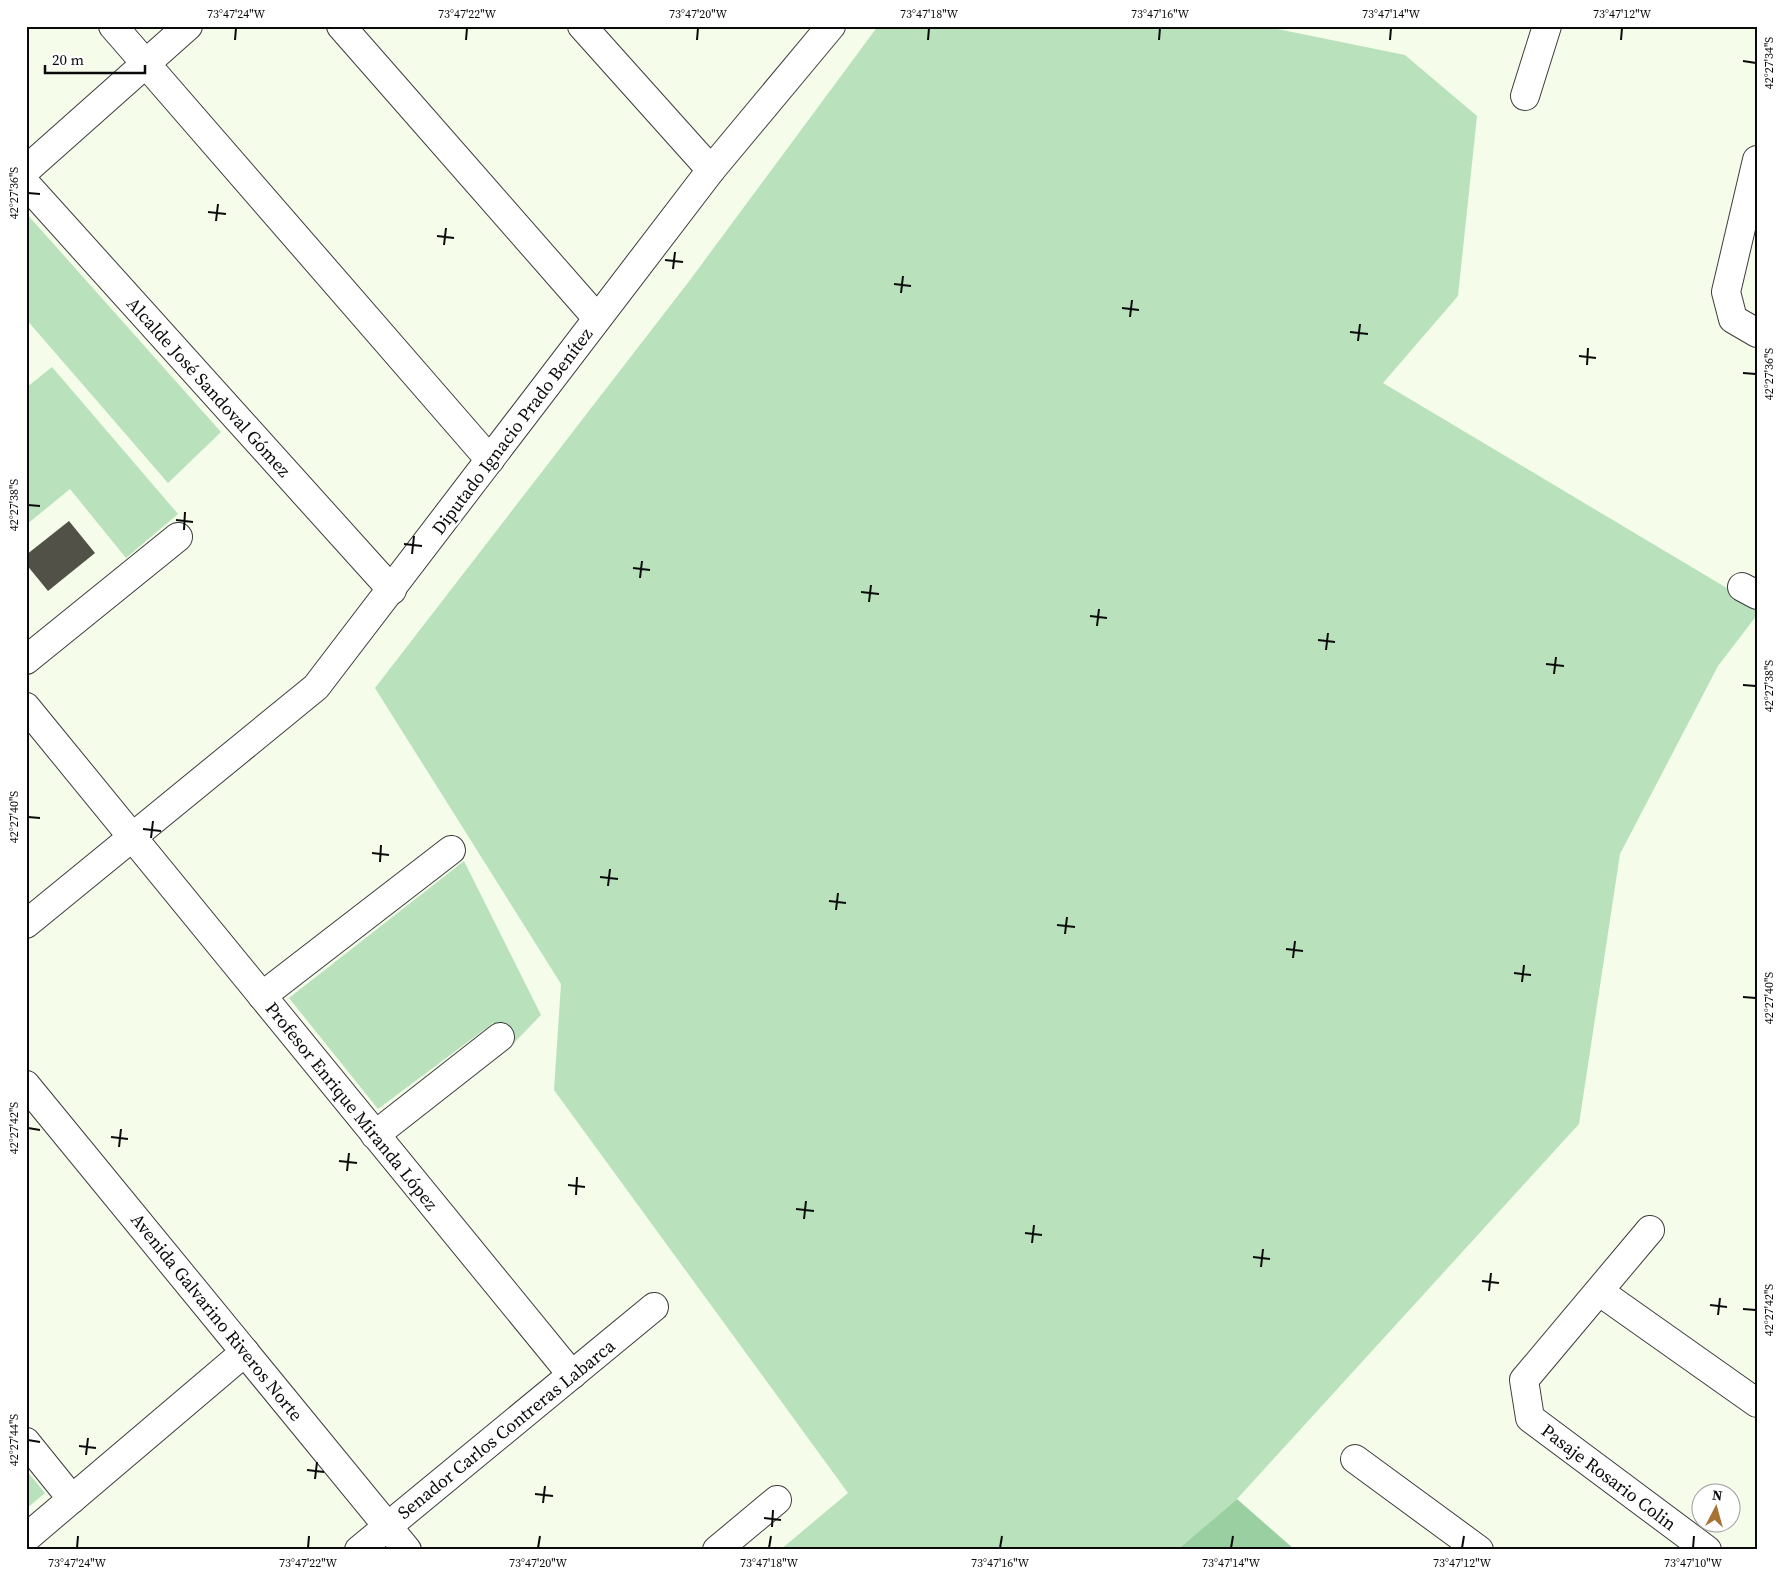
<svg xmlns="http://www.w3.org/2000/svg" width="1783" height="1576" viewBox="0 0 1783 1576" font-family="'Source Serif 4',serif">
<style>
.green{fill:#b9e2bc}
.forest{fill:#9ad0a1}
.building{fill:#515148}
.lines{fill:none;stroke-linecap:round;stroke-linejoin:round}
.minor-casing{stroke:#3d3d3d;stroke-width:30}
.minor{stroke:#fff;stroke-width:28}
.ticks{fill:none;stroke:#0a0a0a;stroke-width:2}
.labels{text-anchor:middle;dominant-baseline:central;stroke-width:5;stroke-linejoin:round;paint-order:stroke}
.street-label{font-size:18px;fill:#0a0a0a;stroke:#fff}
.neatline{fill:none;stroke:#0a0a0a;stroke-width:2}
.ticks-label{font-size:12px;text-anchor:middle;fill:#0a0a0a}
</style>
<rect width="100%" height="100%" fill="#f5fcea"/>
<g class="green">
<polygon points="878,26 1263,26 1405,55 1477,116 1458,296 1383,383 1757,606 1757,615 1718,666 1620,854 1579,1124 1237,1499 1177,1550 780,1550 848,1493 554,1090 561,984 375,688 690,280"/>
<polygon points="26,213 221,432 168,483 26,319"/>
<polygon points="52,367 178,514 126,558 70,489 26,525 26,388"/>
<polygon points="464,861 541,1015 513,1044 493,1023 378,1109 289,998"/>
<polygon points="26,1470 45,1493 26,1509"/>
</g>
<polygon class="forest" points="1237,1499 1295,1550 1177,1550"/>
<polygon class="building" points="69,521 95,553 48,591 26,564 26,555"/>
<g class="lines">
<g class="minor-casing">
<g id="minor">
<polyline points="113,26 490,460"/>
<polyline points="341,26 597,318"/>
<polyline points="582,26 711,170"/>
<polyline points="1525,96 1547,26"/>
<polyline points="1757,160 1726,292 1733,319 1757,333"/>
<polyline points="26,170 188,26"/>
<polyline points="26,184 392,590"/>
<polyline points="1742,587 1757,595"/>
<polyline points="26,660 178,537"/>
<polyline points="26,707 572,1375"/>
<polyline points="26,924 316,687 711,170 831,26"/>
<polyline points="262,996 451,850"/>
<polyline points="26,1085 407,1550"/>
<polyline points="375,1135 500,1037"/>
<polyline points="1650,1230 1524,1380 1530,1418 1707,1550"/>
<polyline points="1600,1292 1757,1403"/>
<polyline points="26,1442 72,1499"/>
<polyline points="1355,1459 1479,1550"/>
<polyline points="26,1538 245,1352"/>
<polyline points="359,1550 654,1307"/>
<polyline points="717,1550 777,1500"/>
</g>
</g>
<use href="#minor" class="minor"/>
</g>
<path class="ticks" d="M235,40L236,28M466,40L467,28M697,40L698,28M928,40L929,28M1159,40L1160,28M1390,40L1391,28M1621,40L1622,28M1743,61L1756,63M28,193L40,194M208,212L226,214M216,221L218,204M437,236L454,238M444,245L446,228M665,260L683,262M673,269L675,252M894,284L911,286M901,293L903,276M1122,308L1139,310M1130,317L1132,300M1350,332L1368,334M1358,341L1360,324M1579,356L1596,358M1587,365L1588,348M1743,373L1756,374M28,505L40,506M176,520L193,522M184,530L185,512M404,544L422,546M412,554L414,536M633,568L650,570M640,578L642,561M861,592L879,594M869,602L871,585M1090,616L1107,618M1097,626L1099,609M1318,640L1335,642M1326,650L1328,633M1546,664L1564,666M1554,674L1556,657M1743,685L1756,686M28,817L40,818M143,829L161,831M151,838L153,821M372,853L389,855M380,862L381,845M600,877L618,879M608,886L610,869M829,901L846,903M836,910L838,893M1057,925L1075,927M1065,934L1067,917M1286,949L1303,951M1293,958L1295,941M1514,973L1531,975M1522,982L1524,965M1743,997L1756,998M28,1128L40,1130M111,1137L128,1139M119,1147L121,1129M339,1161L357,1163M347,1171L349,1153M568,1185L585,1187M576,1195L577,1177M796,1209L814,1211M804,1219L806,1201M1025,1233L1042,1235M1032,1243L1034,1225M1253,1257L1270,1259M1261,1267L1263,1249M1482,1281L1499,1283M1489,1291L1491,1273M1710,1305L1727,1307M1743,1309L1756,1310M1718,1315L1720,1298M28,1440L40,1442M79,1446L96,1448M86,1455L88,1438M307,1470L324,1472M315,1479L317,1462M535,1494L553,1496M543,1503L545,1486M764,1518L781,1520M772,1527L773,1510M77,1548L78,1536M308,1548L309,1536M538,1548L540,1536M769,1548L771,1536M1000,1548L1002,1536M1231,1548L1233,1536M1462,1548L1464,1536M1693,1548L1694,1536"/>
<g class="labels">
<g class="street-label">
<text transform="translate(209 387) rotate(48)">Alcalde José Sandoval Gómez</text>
<text transform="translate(512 431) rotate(-53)">Diputado Ignacio Prado Benítez</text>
<text transform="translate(352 1106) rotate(51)">Profesor Enrique Miranda López</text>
<text transform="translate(217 1317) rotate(51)">Avenida Galvarino Riveros Norte</text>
<text transform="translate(506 1429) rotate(-39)">Senador Carlos Contreras Labarca</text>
<text transform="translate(1609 1477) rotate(37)">Pasaje Rosario Colin</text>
</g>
</g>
<rect width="1783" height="1576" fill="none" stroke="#ffffff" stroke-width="55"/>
<g transform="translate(1716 1508) rotate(6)"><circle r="24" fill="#ffffff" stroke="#9d9d9d"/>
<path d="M0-4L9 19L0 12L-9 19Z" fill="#a87235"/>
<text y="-8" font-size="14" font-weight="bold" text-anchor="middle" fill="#0a0a0a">N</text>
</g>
<path d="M45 65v8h100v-8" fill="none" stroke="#0a0a0a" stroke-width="2.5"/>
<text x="52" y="65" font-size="15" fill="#0a0a0a" stroke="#ffffff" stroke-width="4" paint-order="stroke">20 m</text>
<rect x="28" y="28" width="1728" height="1520" class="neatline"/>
<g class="ticks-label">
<text x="236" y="18">73°47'24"W</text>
<text x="467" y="18">73°47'22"W</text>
<text x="698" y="18">73°47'20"W</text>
<text x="929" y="18">73°47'18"W</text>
<text x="1160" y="18">73°47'16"W</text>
<text x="1391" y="18">73°47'14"W</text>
<text x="1622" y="18">73°47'12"W</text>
<text transform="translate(1769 63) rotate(-90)" y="4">42°27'34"S</text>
<text transform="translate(14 193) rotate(-90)" y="4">42°27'36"S</text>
<text transform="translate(1769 374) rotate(-90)" y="4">42°27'36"S</text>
<text transform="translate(14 505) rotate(-90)" y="4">42°27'38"S</text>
<text transform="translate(1769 686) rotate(-90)" y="4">42°27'38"S</text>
<text transform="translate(14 817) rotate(-90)" y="4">42°27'40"S</text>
<text transform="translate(1769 998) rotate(-90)" y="4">42°27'40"S</text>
<text transform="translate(14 1128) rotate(-90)" y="4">42°27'42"S</text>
<text transform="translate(1769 1310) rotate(-90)" y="4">42°27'42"S</text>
<text transform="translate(14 1440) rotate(-90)" y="4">42°27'44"S</text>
<text x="77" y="1567">73°47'24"W</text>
<text x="308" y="1567">73°47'22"W</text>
<text x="538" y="1567">73°47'20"W</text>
<text x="769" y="1567">73°47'18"W</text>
<text x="1000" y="1567">73°47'16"W</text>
<text x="1231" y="1567">73°47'14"W</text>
<text x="1462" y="1567">73°47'12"W</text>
<text x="1693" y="1567">73°47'10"W</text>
</g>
</svg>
